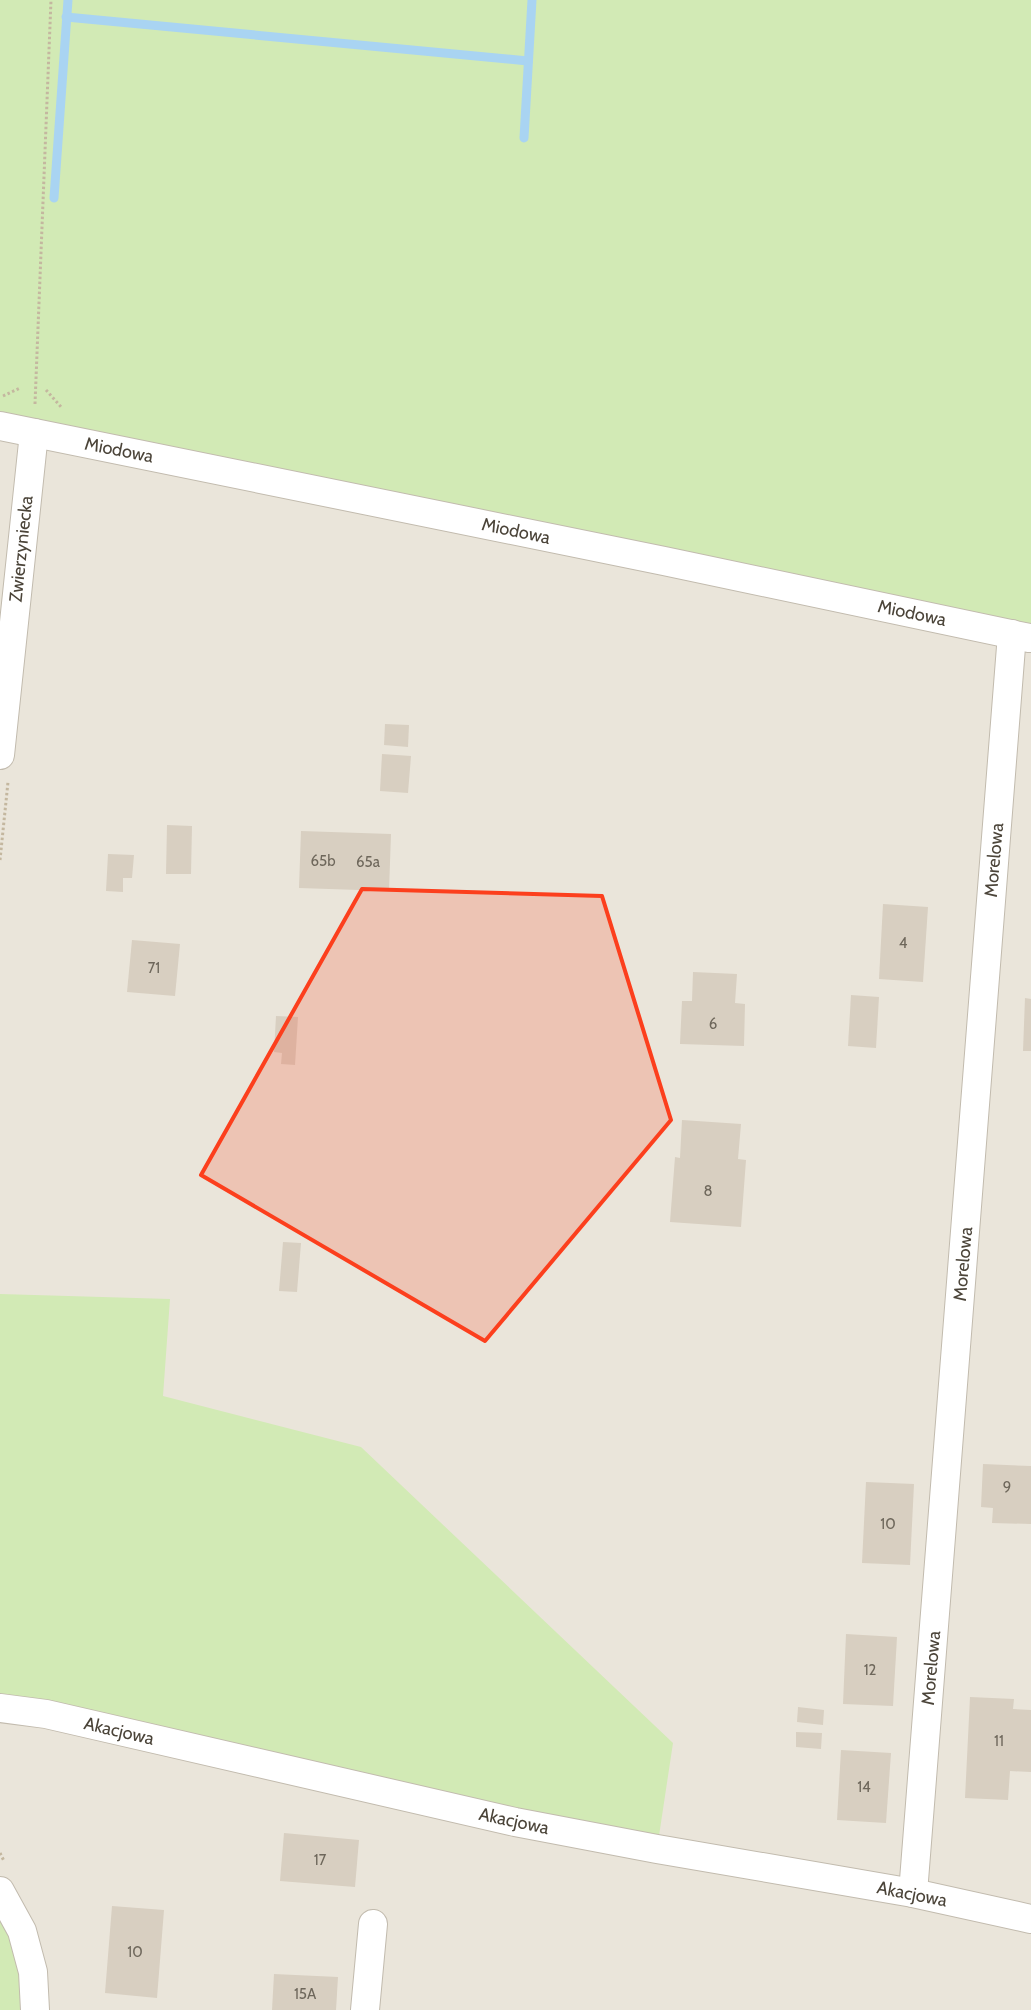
<svg xmlns="http://www.w3.org/2000/svg" width="1031" height="2010" viewBox="0 0 1031 2010" font-family="Cabin,sans-serif">
<style>
.residential{fill:#eae5da}
.green{fill:#d2eab5}
.lines{fill:none;stroke-linecap:round;stroke-linejoin:round}
.stream{stroke:#a9d4f2;stroke-width:9}
.building{fill:#d8cfc1}
.street-casing{stroke:#c2bbae;stroke-width:30}
.path{stroke:#c4b79f;stroke-width:3;stroke-dasharray:2.5 2.5;stroke-linecap:butt}
.street{stroke:#fff;stroke-width:28}
.marked{fill:#fc3f1d;fill-opacity:0.2;stroke:#fc3f1d;stroke-width:4;stroke-linejoin:round}
.labels{text-anchor:middle;dominant-baseline:central;stroke-width:4;stroke-linejoin:round;paint-order:stroke}
.number-label{font-size:15px;fill:#6e675b}
.street-label{font-size:18px;fill:#4b4439;stroke:#fff}
</style>
<rect width="100%" height="100%" fill="#f6f3ec"/>
<rect class="residential" x="0" y="0" width="1031" height="2010"/>
<g class="green">
<polygon points="0,0 1031,0 1031,638 0,426"/>
<polygon points="0,1294 170,1299 163,1396 361,1447 673,1743 657,1849 0,1708"/>
<polygon points="0,1891 35,2010 0,2010"/>
</g>
<g class="lines">
<g class="stream">
<polyline points="66,17 528,61"/>
<polyline points="524,138 532,0"/>
<polyline points="54,198 68,0"/>
</g>
</g>
<g class="building">
<polygon points="385,724 409,725 408,747 384,745"/>
<polygon points="382,754 411,756 408,793 380,791"/>
<polygon points="167,825 192,826 191,874 166,874"/>
<polygon points="301,831 391,834 389,891 299,888"/>
<polygon points="108,854 134,855 132,878 123,878 123,892 106,891"/>
<polygon points="883,904 928,907 923,982 879,979"/>
<polygon points="132,940 180,944 175,996 127,992"/>
<polygon points="693,972 737,974 735,1003 745,1004 744,1046 680,1044 682,1001 692,1001"/>
<polygon points="851,995 879,997 876,1048 848,1046"/>
<polygon points="1025,998 1031,999 1031,1051 1023,1051"/>
<polygon points="276,1016 298,1017 295,1065 281,1064 282,1053 274,1052"/>
<polygon points="682,1120 741,1124 738,1159 746,1160 741,1227 670,1222 675,1157 680,1158"/>
<polygon points="283,1242 301,1243 297,1292 279,1291"/>
<polygon points="983,1464 1031,1466 1031,1524 992,1523 993,1508 981,1507"/>
<polygon points="866,1482 914,1484 910,1565 862,1563"/>
<polygon points="846,1634 897,1637 893,1706 843,1704"/>
<polygon points="970,1697 1014,1699 1013,1709 1031,1710 1031,1772 1010,1771 1008,1800 965,1798"/>
<polygon points="798,1707 824,1710 823,1725 797,1722"/>
<polygon points="796,1732 822,1733 821,1749 796,1747"/>
<polygon points="841,1750 891,1753 886,1823 837,1820"/>
<polygon points="284,1833 359,1840 355,1887 280,1881"/>
<polygon points="112,1906 164,1910 157,1998 105,1993"/>
<polygon points="274,1974 338,1977 336,2010 272,2010"/>
</g>
<g class="lines">
<g class="street-casing">
<g id="street">
<polyline points="0,426 664,561 1029,638"/>
<polyline points="0,755 34,433"/>
<polyline points="0,1708 46,1714 515,1822 657,1849 913,1893 1031,1919"/>
<polyline points="0,1891 22,1931 33,1972 35,2010"/>
<polyline points="913,1893 1012,634"/>
<polyline points="365,2010 373,1924"/>
</g>
</g>
<g class="path">
<polyline points="46,390 62,408"/>
<polyline points="3,396 20,388"/>
<polyline points="35,404 51,0"/>
<polyline points="0,860 8,782"/>
<polyline points="0,1853 4,1861"/>
</g>
<use href="#street" class="street"/>
</g>
<path class="marked" d="M362,889L602,896L671,1120L485,1341L201,1175Z"/>
<g class="labels">
<g class="number-label">
<text x="323" y="861">65b</text>
<text x="368" y="862">65a</text>
<text x="903" y="943">4</text>
<text x="154" y="968">71</text>
<text x="713" y="1024">6</text>
<text x="708" y="1191">8</text>
<text x="1007" y="1487">9</text>
<text x="888" y="1524">10</text>
<text x="870" y="1670">12</text>
<text x="999" y="1741">11</text>
<text x="864" y="1787">14</text>
<text x="320" y="1860">17</text>
<text x="135" y="1952">10</text>
<text x="305" y="1994">15A</text>
</g>
<g class="street-label">
<text transform="translate(119 450) rotate(11)">Miodowa</text>
<text transform="translate(516 531) rotate(12)">Miodowa</text>
<text transform="translate(21 549) rotate(-84)">Zwierzyniecka</text>
<text transform="translate(912 613) rotate(12)">Miodowa</text>
<text transform="translate(994 860) rotate(-85)">Morelowa</text>
<text transform="translate(963 1264) rotate(-85)">Morelowa</text>
<text transform="translate(931 1668) rotate(-85)">Morelowa</text>
<text transform="translate(119 1731) rotate(13)">Akacjowa</text>
<text transform="translate(514 1821) rotate(12)">Akacjowa</text>
<text transform="translate(912 1894) rotate(11)">Akacjowa</text>
</g>
</g>
</svg>
